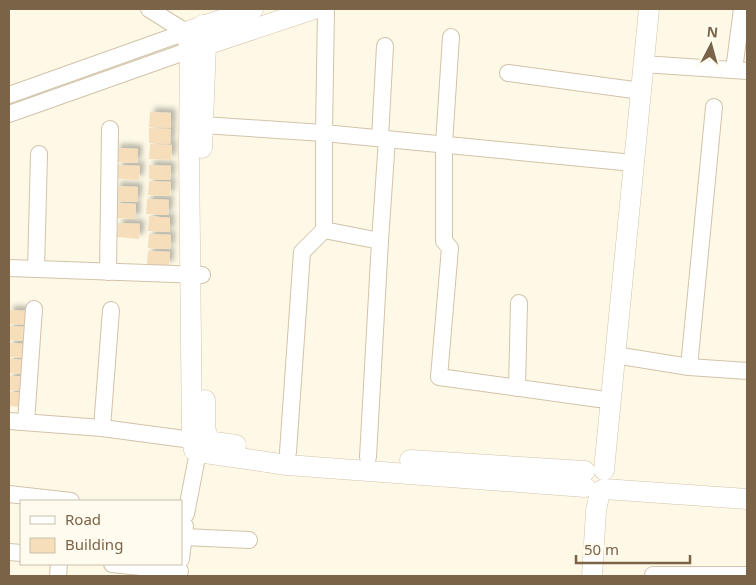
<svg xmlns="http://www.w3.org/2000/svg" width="756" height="585" viewBox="0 0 756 585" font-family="'Noto Sans',sans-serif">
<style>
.building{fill:#f6debb;filter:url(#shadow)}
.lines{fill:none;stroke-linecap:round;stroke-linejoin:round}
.minor-casing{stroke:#d2c3aa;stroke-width:18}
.tertiary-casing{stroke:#d2c3aa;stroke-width:21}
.minor{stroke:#fff;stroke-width:16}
.tertiary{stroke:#fff;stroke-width:20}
</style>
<defs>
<filter id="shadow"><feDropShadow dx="4.5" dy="-4.5" stdDeviation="2.5" flood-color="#0004"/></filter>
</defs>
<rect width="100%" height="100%" fill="#fef9e6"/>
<g class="building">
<polygon points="150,112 171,113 171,128 149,127"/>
<polygon points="149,128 171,129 170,144 149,143"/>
<polygon points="150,144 172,145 171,160 149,159"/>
<polygon points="116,148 138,149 137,163 115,162"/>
<polygon points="118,165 140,166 139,180 117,179"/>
<polygon points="149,165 171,166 170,180 149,179"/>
<polygon points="149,181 171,182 170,196 148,195"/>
<polygon points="116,186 138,187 137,202 115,201"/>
<polygon points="147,199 169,200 168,215 146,214"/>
<polygon points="115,203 136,204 136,219 114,218"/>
<polygon points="149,216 170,218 170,232 148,231"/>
<polygon points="118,223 140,224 139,239 117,237"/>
<polygon points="149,234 171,235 170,249 148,248"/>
<polygon points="148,251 170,252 169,266 147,265"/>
<polygon points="9,310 29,311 28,325 9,324"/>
<polygon points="9,326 27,327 27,341 9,340"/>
<polygon points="9,343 26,344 25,358 9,357"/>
<polygon points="9,359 25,360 25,374 9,373"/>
<polygon points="9,376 24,376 23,391 9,390"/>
<polygon points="9,392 22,392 21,407 9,406"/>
</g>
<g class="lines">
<g class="minor-casing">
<g id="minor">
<polyline points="149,9 186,32"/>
<polyline points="451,37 444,144 444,241 450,248 439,377 599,399"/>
<polyline points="643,64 747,71"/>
<polyline points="734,70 742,9"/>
<polyline points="508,73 641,91"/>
<polyline points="9,95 186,32"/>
<polyline points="9,114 190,50"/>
<polyline points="203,125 324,133 326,9"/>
<polyline points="380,138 385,46"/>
<polyline points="380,241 387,139"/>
<polyline points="9,268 202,275"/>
<polyline points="36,269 39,154"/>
<polyline points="108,272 110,129"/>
<polyline points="615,355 689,367 747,371"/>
<polyline points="689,367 714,107"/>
<polyline points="517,388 519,303"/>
<polyline points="9,421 102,428 192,440"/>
<polyline points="26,422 34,309"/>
<polyline points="102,428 111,310"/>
<polyline points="288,452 302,252 324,230"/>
<polyline points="368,457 380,241 324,230 324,133 623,162"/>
<polyline points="9,494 71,501"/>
<polyline points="181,514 186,514 198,452 203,441"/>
<polyline points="184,537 249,540"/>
<polyline points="9,552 21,553"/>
<polyline points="181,559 185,526"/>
<polyline points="112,564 180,571"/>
<polyline points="653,575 747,575"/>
<polyline points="58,576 59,564"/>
</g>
</g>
<g class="tertiary-casing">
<g id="tertiary">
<polyline points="253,9 186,32 190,50 189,148 192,440 194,450 198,452 287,465 585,487"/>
<polyline points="194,49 314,9"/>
<polyline points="202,148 206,44 203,25"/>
<polyline points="205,400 205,429 209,439 214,442 236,445"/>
<polyline points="410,460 585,471"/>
<polyline points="604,470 649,9"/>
<polyline points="604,489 747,499"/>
<polyline points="592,576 596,511 600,491"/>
</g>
</g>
<use href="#minor" class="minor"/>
<use href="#tertiary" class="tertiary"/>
</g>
<rect width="756" height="585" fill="none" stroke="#7b6348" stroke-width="20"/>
<rect x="20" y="500" width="162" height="65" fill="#fffcef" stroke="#cabfac"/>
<rect x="30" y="516" width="25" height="8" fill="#ffffff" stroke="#cabfac"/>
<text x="65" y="525" font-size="15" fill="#7b6348">Road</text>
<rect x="30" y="538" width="25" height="15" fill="#f6debb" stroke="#cabfac"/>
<text x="65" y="550" font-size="15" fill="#7b6348">Building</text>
<g transform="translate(711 45) rotate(6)" stroke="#fffcef" stroke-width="4" paint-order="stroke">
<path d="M0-4L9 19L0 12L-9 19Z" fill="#7b6348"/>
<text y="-8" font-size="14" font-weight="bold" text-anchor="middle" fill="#7b6348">N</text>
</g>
<path d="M576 555v8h114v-8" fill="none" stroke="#7b6348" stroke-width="2.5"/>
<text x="584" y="555" font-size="15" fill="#7b6348" stroke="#fffcef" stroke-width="4" paint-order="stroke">50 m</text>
</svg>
